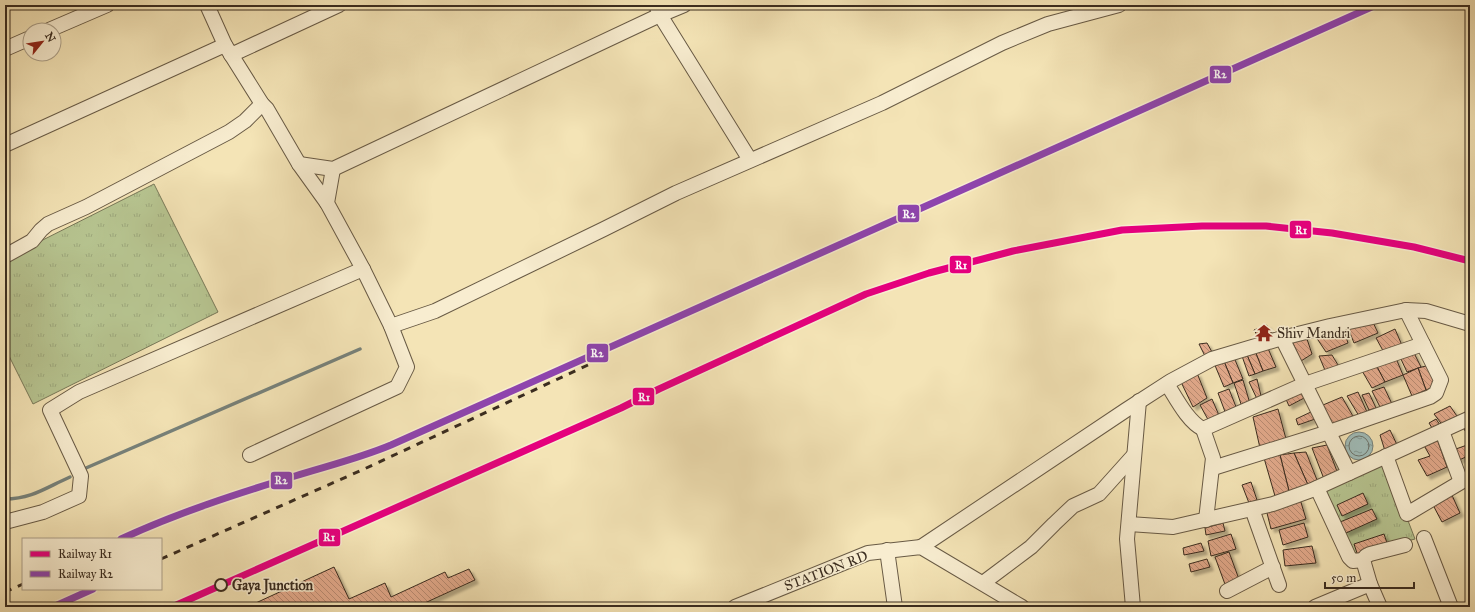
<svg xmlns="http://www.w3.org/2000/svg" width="1475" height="612" viewBox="0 0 1475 612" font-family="'IM FELL Great Primer',serif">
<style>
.grass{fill:url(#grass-tufts);stroke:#787858}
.water{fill:url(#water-ripples);stroke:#77827b}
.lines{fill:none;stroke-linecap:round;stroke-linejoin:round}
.shore{stroke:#6d746c;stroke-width:1}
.stream{stroke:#77827b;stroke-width:3.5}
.building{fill:url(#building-back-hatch);stroke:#3a2c1f;filter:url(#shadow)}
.minor-casing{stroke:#685a45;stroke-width:16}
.minor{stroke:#f8edd0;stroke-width:14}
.rail{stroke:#3a2c1f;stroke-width:3;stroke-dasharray:7 7;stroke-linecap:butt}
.rail-1-casing{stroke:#f8edd0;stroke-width:10}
.rail-2-casing{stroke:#f8edd0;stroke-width:10}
.rail-1{stroke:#e5007d;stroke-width:7}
.rail-2{stroke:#8e44ad;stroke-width:7}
.stop-dot{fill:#f8edd0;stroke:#3a2c1f;stroke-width:2}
.labels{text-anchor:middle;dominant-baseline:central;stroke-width:3;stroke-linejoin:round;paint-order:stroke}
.poi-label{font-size:14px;fill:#3a2c1f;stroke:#f8edd0;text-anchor:start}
.street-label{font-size:14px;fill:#3a2c1f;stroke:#f8edd0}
.stop-label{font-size:14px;font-weight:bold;fill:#3a2c1f;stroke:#f8edd0;text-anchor:start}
.line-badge{stroke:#f8edd0;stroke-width:1.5}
.badge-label{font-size:11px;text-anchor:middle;font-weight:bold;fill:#fff}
</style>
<defs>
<pattern id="grass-tufts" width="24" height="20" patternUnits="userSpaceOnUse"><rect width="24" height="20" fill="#b7c591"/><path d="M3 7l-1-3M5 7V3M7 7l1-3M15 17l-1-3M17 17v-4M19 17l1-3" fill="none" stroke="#9ea97d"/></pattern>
<pattern id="water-ripples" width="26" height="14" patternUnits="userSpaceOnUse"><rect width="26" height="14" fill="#a0bcb8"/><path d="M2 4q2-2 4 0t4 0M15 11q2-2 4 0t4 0" fill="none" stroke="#839995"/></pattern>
<pattern id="building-back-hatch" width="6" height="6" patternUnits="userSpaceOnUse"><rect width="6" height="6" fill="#e3aa8c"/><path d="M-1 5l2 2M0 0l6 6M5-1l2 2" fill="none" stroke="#b98b72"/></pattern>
<filter id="shadow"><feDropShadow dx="3.5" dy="3.5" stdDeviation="1" flood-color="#0004"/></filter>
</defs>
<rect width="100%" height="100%" fill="#f4e4b6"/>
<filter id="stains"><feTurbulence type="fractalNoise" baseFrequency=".005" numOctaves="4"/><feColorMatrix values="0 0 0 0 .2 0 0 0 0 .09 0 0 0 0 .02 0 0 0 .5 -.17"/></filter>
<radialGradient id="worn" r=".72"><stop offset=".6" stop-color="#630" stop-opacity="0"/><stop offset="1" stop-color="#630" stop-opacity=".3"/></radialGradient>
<g class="grass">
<polygon points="154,184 218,312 33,404 5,348 5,259"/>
<polygon points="1385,460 1415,539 1373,550 1353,560 1321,489"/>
</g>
<circle class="water" cx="1359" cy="446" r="14"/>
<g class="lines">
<circle class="shore" cx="1359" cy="446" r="10"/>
<g class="stream">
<polyline points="86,468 360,349"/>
<path d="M5,499C32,499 47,487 70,477"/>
</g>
</g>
<g class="building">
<polygon points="1371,318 1378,333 1354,343 1346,323"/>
<polygon points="1267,325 1273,336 1260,340 1254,330"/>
<polygon points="1342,325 1348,343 1326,352 1314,334"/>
<polygon points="1395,329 1404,350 1386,356 1376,338"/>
<polygon points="1306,336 1312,354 1301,361 1292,341"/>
<polygon points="1207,343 1212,352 1205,356 1199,344"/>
<polygon points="1267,346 1276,367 1263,371 1255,351"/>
<polygon points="1255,351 1263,371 1255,374 1247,355"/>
<polygon points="1413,351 1421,367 1407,372 1400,357"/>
<polygon points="1233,355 1243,379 1233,383 1223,359"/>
<polygon points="1247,355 1255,374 1249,376 1242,356"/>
<polygon points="1332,355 1341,370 1327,375 1319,356"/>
<polygon points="1395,356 1403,375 1385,382 1376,365"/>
<polygon points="1223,359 1233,383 1224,387 1214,363"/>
<polygon points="1376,365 1385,382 1372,388 1361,369"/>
<polygon points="1430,365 1437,386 1426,390 1418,368"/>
<polygon points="1418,368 1426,390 1412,396 1403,375"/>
<polygon points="1197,373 1207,398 1193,407 1181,382"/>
<polygon points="1257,379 1262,400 1258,401 1249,382"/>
<polygon points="1243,380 1251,407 1243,410 1234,383"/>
<polygon points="1384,387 1392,404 1381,409 1372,391"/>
<polygon points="1229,389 1238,412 1227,417 1218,393"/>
<polygon points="1304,390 1306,397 1289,406 1285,397"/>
<polygon points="1358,392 1367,412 1359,416 1347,396"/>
<polygon points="1369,393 1376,408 1369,410 1362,395"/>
<polygon points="1342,397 1354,418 1334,427 1323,405"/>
<polygon points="1212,399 1221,420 1211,425 1200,405"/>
<polygon points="1450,406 1459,419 1444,427 1434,414"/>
<polygon points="1278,409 1286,439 1260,448 1253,417"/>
<polygon points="1313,411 1318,418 1298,425 1296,419"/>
<polygon points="1436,419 1442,428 1435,433 1429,423"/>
<polygon points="1470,420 1470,439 1461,424"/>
<polygon points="1390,430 1399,449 1386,454 1380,435"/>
<polygon points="1436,436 1447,467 1427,476 1418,460 1430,456 1422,442"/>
<polygon points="1470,444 1470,455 1457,461 1453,450"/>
<polygon points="1327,445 1338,474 1324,479 1312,448"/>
<polygon points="1306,452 1317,480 1308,485 1294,453"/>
<polygon points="1294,453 1308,485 1289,491 1280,455"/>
<polygon points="1280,455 1289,491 1275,496 1264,458"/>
<polygon points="1470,478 1470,489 1467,490 1463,480"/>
<polygon points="1251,482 1257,500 1249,503 1242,485"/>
<polygon points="1363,493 1368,504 1342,516 1337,505"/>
<polygon points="1451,493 1460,513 1442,522 1433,505"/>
<polygon points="1300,499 1306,519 1271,529 1266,509"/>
<polygon points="1372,509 1377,519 1346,533 1340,522"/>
<polygon points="1223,523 1225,531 1206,535 1205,528"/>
<polygon points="1304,523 1308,537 1283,545 1279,530"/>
<polygon points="1231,534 1236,549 1211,556 1208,541"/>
<polygon points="1384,534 1388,546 1358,556 1354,544"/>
<polygon points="1201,543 1204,551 1184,555 1183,548"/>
<polygon points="1312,546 1316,563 1285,566 1283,550"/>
<polygon points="1229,552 1240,582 1226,587 1215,557"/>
<polygon points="1207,559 1210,567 1191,572 1189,564"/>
<polygon points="334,567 349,599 385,583 391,597 445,572 448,578 469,569 475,580 416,607 247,607"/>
</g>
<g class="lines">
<g class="minor-casing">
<g id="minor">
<polyline points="207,5 225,45 262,104 267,109 299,164 327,203"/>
<polyline points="656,5 660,15 750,160"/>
<polyline points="49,30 107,5"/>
<polyline points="5,49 30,38"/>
<polyline points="231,55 339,5"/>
<polyline points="5,145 225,45"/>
<polyline points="299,164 333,169 660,15 684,5"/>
<polyline points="5,256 32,241 41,230 48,224 86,207 229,132 245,121 262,104"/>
<polyline points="391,326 435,311 604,229 676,193 882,103 1002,43 1048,24 1119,5"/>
<polyline points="1282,338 1349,473"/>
<path d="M1167,384C1176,398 1188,422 1203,429"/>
<polyline points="250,455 397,387 407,367 391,326 363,269 327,203 333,169"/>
<polyline points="1386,456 1407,514 1461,482 1442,431"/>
<polyline points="1213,468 1329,432 1430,397 1436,393 1441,380 1406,310"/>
<polyline points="1317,488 1349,557 1353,561 1363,560"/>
<polyline points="1252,509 1279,585"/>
<polyline points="1206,520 1213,458 1203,429 1305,384 1423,344"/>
<polyline points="5,522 43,512 79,496 81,476 50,410 79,392 363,269"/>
<polyline points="1129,524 1173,527 1273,504 1312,490 1470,418"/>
<polyline points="1424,538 1451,607"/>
<polyline points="921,547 1126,410 1171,381 1212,359 1282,338 1330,326 1406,310 1426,311 1470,324"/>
<polyline points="887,550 895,607"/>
<polyline points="983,583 1031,547 1054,524 1073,506 1099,494 1134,455"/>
<polyline points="1370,584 1380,607"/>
<polyline points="1227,591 1273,567"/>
<polyline points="735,607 868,553 921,547 1022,607"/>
<polyline points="1133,607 1127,539 1139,401"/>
<polyline points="1315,607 1370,584 1363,560 1366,556 1370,554 1405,545"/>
</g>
</g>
<use href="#minor" class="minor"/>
<g class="rail">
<path d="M121,539C201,502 286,480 370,454C399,444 426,429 453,417"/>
<polyline points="161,559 362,470 588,365"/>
<polyline points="5,592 23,584"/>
<polyline points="53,607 93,589"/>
</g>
<g class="rail-1-casing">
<polyline id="rail-1" points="172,607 621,408 659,389 866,294 929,273 1013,251 1122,230 1202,226 1266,226 1332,233 1414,247 1470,261"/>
</g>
<g class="rail-2-casing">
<g id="rail-2">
<path d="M121,539C177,513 236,494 295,476C327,466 360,458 391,445L1376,5"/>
<polyline points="53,607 93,589"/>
</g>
</g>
<use href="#rail-1" class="rail-1"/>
<use href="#rail-2" class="rail-2"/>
</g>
<defs>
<g id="temple-bare" transform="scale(1.38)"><path d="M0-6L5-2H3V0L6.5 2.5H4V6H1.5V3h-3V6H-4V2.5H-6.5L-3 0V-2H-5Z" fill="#8f2418" stroke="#f8edd0" stroke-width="2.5" paint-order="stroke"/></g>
</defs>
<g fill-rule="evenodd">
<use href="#temple-bare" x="1264" y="333"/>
</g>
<circle class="stop-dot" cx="221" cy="585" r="6"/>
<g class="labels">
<g class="poi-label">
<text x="1277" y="333">Shiv Mandri</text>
</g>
<g class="street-label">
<text transform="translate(826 571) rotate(-21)">STATION RD</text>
</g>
<g class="stop-label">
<text x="232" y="585">Gaya Junction</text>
</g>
</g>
<g class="line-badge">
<rect x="1209" y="65" width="23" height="19" rx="4" fill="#8e44ad"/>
<rect x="897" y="204" width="23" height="19" rx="4" fill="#8e44ad"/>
<rect x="1289" y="220" width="23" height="19" rx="4" fill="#e5007d"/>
<rect x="949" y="255" width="23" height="19" rx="4" fill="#e5007d"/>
<rect x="586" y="343" width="23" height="20" rx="4" fill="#8e44ad"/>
<rect x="632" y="387" width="23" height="19" rx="4" fill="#e5007d"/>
<rect x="270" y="471" width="23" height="19" rx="4" fill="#8e44ad"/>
<rect x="318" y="528" width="23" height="19" rx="4" fill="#e5007d"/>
</g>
<g class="badge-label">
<text x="1220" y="78">R2</text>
<text x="909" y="218">R2</text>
<text x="1301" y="234">R1</text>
<text x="961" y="269">R1</text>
<text x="597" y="357">R2</text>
<text x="644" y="401">R1</text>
<text x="281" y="484">R2</text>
<text x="329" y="541">R1</text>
</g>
<rect width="1475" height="612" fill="none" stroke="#f4e4b6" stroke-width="20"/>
<rect x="6" y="6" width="1463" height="600" fill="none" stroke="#3a2c1f" stroke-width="2"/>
<rect x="10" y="10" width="1455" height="592" fill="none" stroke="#3a2c1f"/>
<rect x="22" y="538" width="140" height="52" fill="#f8edd0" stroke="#aca089"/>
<rect x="30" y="551" width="20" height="6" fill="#e5007d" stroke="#aca089"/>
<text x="58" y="558" font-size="12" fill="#3a2c1f">Railway R1</text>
<rect x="30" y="571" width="20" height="6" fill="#8e44ad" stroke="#aca089"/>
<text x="58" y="578" font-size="12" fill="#3a2c1f">Railway R2</text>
<g transform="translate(42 42) rotate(60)"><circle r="19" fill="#f8edd0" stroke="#aca089"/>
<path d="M0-3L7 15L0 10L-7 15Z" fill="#8f2418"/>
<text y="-6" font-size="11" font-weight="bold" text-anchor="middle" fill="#3a2c1f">N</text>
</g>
<path d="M1325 582v6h89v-6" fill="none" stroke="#3a2c1f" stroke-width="2"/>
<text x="1331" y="582" font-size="12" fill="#3a2c1f" stroke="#f8edd0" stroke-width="3" paint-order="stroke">50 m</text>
<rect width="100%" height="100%" filter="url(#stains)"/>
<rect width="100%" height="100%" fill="url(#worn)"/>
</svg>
